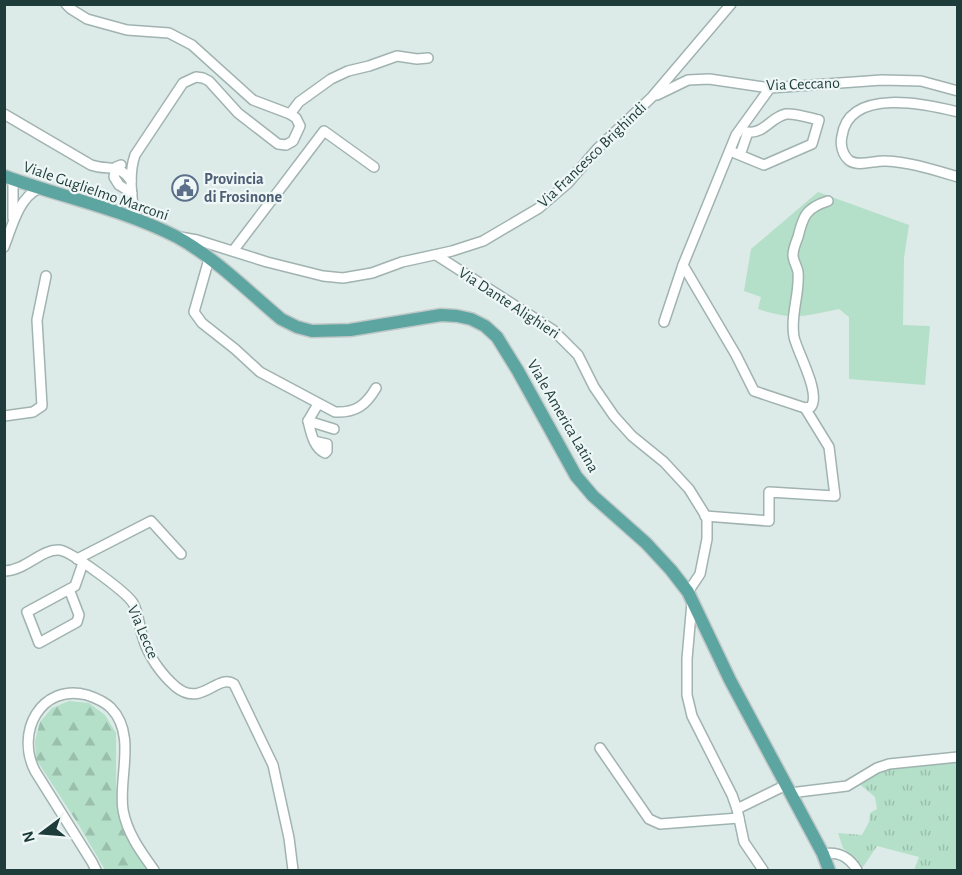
<svg xmlns="http://www.w3.org/2000/svg" width="962" height="875" viewBox="0 0 962 875" font-family="'Alegreya Sans',sans-serif">
<style>
.grass{fill:url(#grass-tufts)}
.forest{fill:url(#forest-firs)}
.pitch{fill:#b4dfc8}
.lines{fill:none;stroke-linecap:round;stroke-linejoin:round}
.minor-casing{stroke:#a0b3b0;stroke-width:12}
.major-casing{stroke:#c0c8c8;stroke-width:15}
.minor{stroke:#fff;stroke-width:9}
.major{stroke:#5da5a1;stroke-width:12}
.labels{text-anchor:middle;dominant-baseline:central;stroke-width:4.5;stroke-linejoin:round;paint-order:stroke}
.street-label{font-size:16px;fill:#1d3c3a;stroke:#eef7f5}
.service-label{font-size:16px;font-weight:bold;fill:#4e5e75;stroke:#eef7f5;text-anchor:start}
</style>
<defs>
<pattern id="grass-tufts" width="24" height="20" patternUnits="userSpaceOnUse" patternTransform="scale(1.5)"><rect width="24" height="20" fill="#b4dfc8"/><path d="M3 7l-1-3M5 7V3M7 7l1-3M15 17l-1-3M17 17v-4M19 17l1-3" fill="none" stroke="#9ac0ad"/></pattern>
<pattern id="forest-firs" width="22" height="20" patternUnits="userSpaceOnUse" patternTransform="scale(1.5)"><rect width="22" height="20" fill="#b4dfc8"/><path d="M5 1l3.5 6h-7zM16 11l3.5 6h-7z" fill="#9ac0ad"/></pattern>
</defs>
<rect width="100%" height="100%" fill="#ddebe8"/>
<path class="grass" d="M957,760V870H914L919,857L877,846L863,867L843,848L838,833L862,835L869,822L870,813L877,809L875,797L858,783C886,763 925,764 957,760Z"/>
<polygon class="forest" points="69,701 89,703 105,715 116,733 116,785 122,828 132,847 149,870 105,870 80,827 36,759 35,741 40,722 52,708"/>
<path class="pitch" d="M818,192L909,225L904,258L903,325L930,326L925,385L849,379V317L839,309C804,316 794,321 758,309L761,297L744,291L751,249Z"/>
<g class="lines">
<g class="minor-casing">
<g id="minor">
<path d="M66,4L71,9L87,19L127,30L169,33L192,45L253,100L290,114L296,118L300,126L293,141L286,145L278,144L238,113L209,81L203,78L196,77L183,83L135,155C128,175 132,199 135,220"/>
<path d="M770,88L736,135L683,265L736,355L754,391L805,408L811,407C821,393 798,354 794,337C790,315 800,294 798,272C797,266 793,261 793,255C793,249 796,242 798,237C803,216 806,208 828,201"/>
<polyline points="657,95 688,80 709,79 770,88 882,80 921,81 958,91"/>
<path d="M958,112C926,104 849,87 842,136C840,144 842,155 850,161C860,167 875,160 886,161C910,162 934,170 958,177"/>
<path d="M4,114L91,165C108,171 120,163 131,181"/>
<polyline points="290,114 299,102 331,79 348,71 369,66 397,56 417,59 428,58"/>
<path d="M730,151L764,165L812,144L819,120C810,118 795,113 786,114C771,117 764,134 748,132L740,155"/>
<polyline points="121,165 116,167 114,177 119,185 132,193"/>
<polyline points="13,179 13,218"/>
<polyline points="180,237 197,240 267,262 323,276 343,278 372,273 402,262 452,251 483,241 539,208 568,183 598,148 652,97 731,4"/>
<path d="M4,247C12,227 18,199 38,189"/>
<polyline points="233,251 324,131 374,167"/>
<polyline points="436,255 553,330 578,355 594,387 614,416 632,436 664,462 689,489 707,518 707,539 700,574 688,592"/>
<path d="M209,259L194,312L202,323L235,349L260,372L335,412C356,413 366,405 376,388"/>
<polyline points="664,322 683,265"/>
<polyline points="4,416 33,412 42,406 37,320 46,276"/>
<polyline points="308,421 334,429"/>
<path d="M314,441L327,444V451L325,453C313,447 311,432 308,421L318,404"/>
<polyline points="705,516 769,521 769,492 835,496 829,447 805,408"/>
<polyline points="77,559 151,521 181,554"/>
<path d="M4,571C25,571 41,549 59,550C71,551 126,592 133,603C139,613 139,627 143,638C148,656 162,675 176,687C202,708 217,673 234,684L273,765L289,838L293,870"/>
<polyline points="69,589 79,615 77,622 39,643 27,612 75,586 83,563"/>
<polyline points="692,602 687,659 687,695 692,716 732,795 737,809 744,842 763,870"/>
<polyline points="600,748 649,819 660,824 739,818"/>
<polyline points="790,793 847,786 877,768 889,764 958,757"/>
<polyline points="737,809 786,785"/>
<path d="M823,854C839,851 849,857 857,870"/>
<path d="M96,870L92,862L35,771C15,732 41,683 87,695C96,698 105,702 111,708C137,735 118,778 123,810C127,833 141,852 154,870"/>
</g>
</g>
<g class="major-casing">
<path id="major" d="M4,176C61,197 123,209 177,237C214,257 249,292 281,319L297,327L312,331L350,330L441,315L457,316L471,319L485,326L497,337L518,371L576,476L593,496L646,543L671,570L688,592L730,680L823,854L829,870"/>
</g>
<use href="#minor" class="minor"/>
<use href="#major" class="major"/>
</g>
<defs>
<g id="civic-ring" transform="scale(1.35)"><circle r="9.5" fill="#eef7f5" stroke="#5c6f8a" stroke-width="1.5"/><path d="M-.6-6.5H3V-4.5H.6V-3L4-1V1h2V6H-6V1h2V-1L-.6-3ZM-1.2 2.5V6h2.4V2.5Z" fill="#5c6f8a"/></g>
</defs>
<g fill-rule="evenodd">
<use href="#civic-ring" x="185" y="188"/>
</g>
<g class="labels">
<g class="street-label">
<text transform="translate(803 84) rotate(-2)">Via Ceccano</text>
<text transform="translate(592 155) rotate(-44)">Via Francesco Brighindi</text>
<text transform="translate(96 191) rotate(19)">Viale Guglielmo Marconi</text>
<text transform="translate(509 303) rotate(33)">Via Dante Alighieri</text>
<text transform="translate(563 416) rotate(60)">Viale America Latina</text>
<text transform="translate(143 632) rotate(67)">Via Lecce</text>
</g>
<g class="service-label">
<text x="204" y="179">Provincia<tspan x="204" dy="18">di Frosinone</tspan></text>
</g>
</g>
<rect width="962" height="875" fill="none" stroke="#1d3c3a" stroke-width="12"/>
<g transform="translate(42 833) rotate(254)" stroke="#eef7f5" stroke-width="4.5" paint-order="stroke">
<path d="M0-4.5L10 22L0 15L-10 22Z" fill="#1d3c3a"/>
<text y="-9" font-size="16" font-weight="bold" text-anchor="middle" fill="#1d3c3a">N</text>
</g>
</svg>
